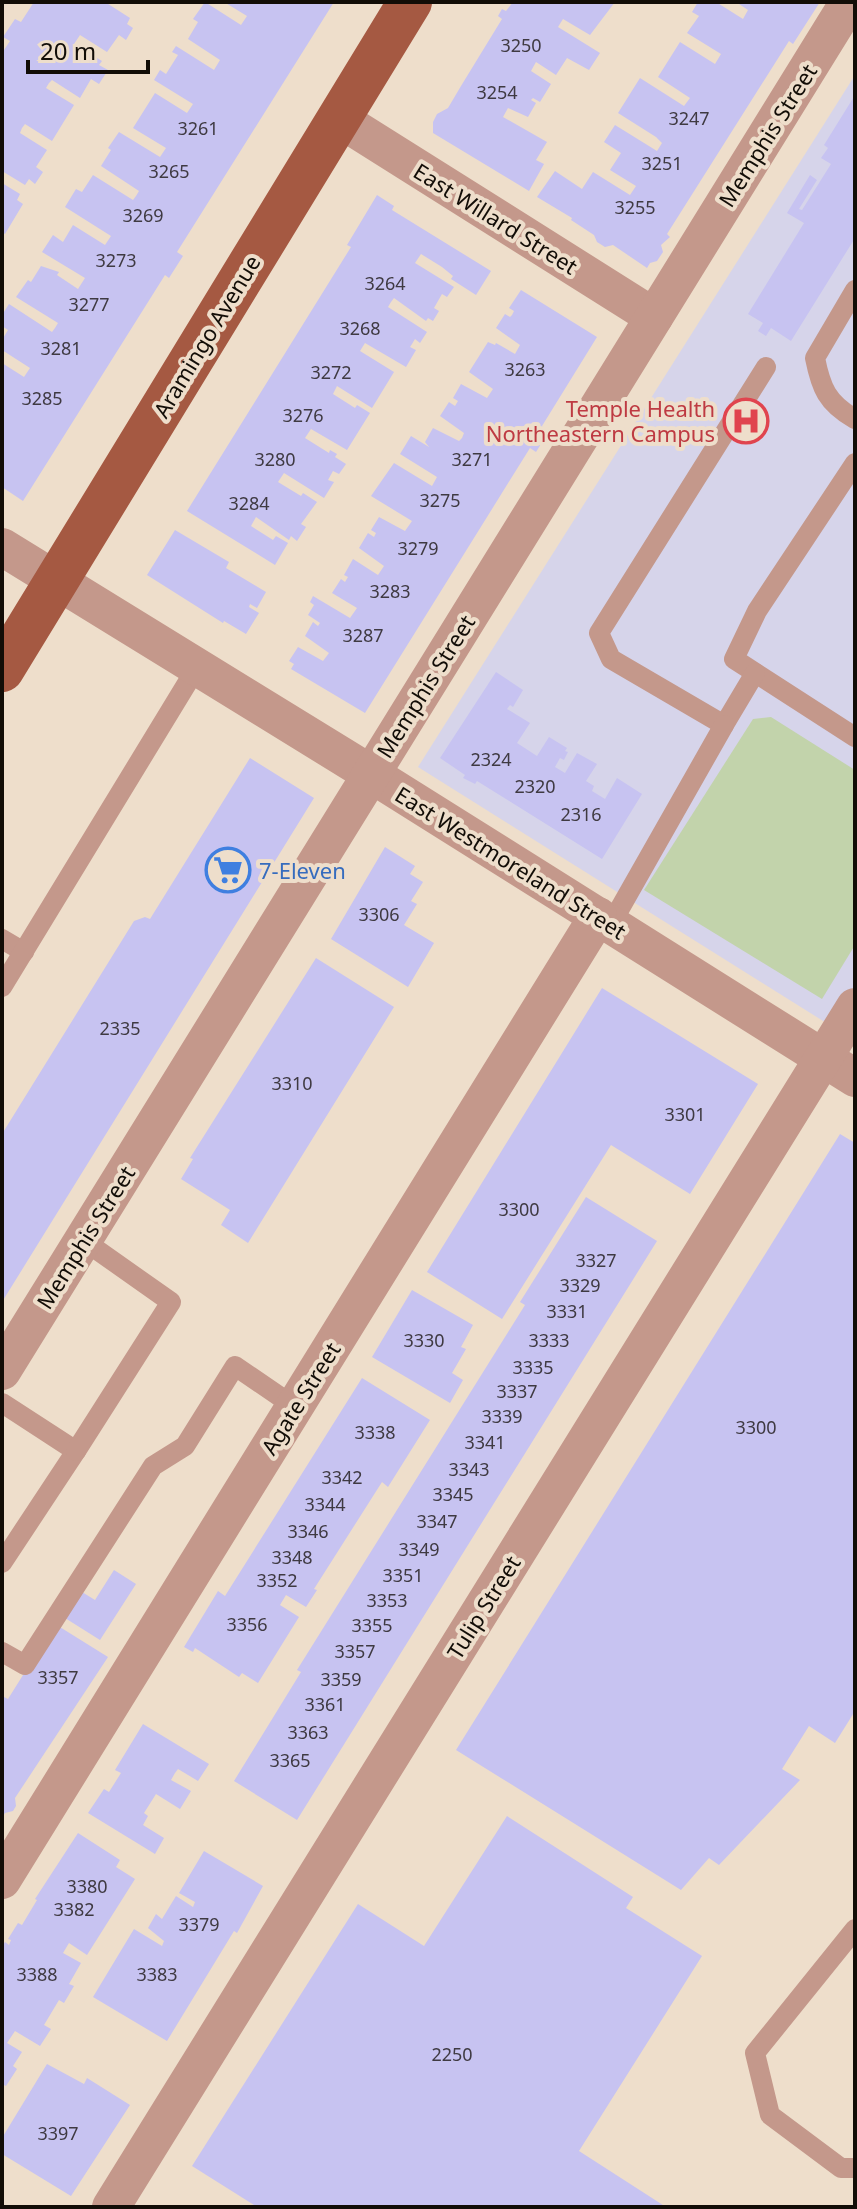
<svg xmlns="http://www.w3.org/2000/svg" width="857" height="2209" viewBox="0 0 857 2209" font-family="'Noto Sans',sans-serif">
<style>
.medical{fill:#d6d4ea}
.green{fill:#c2d3ab}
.building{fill:#c7c3f1}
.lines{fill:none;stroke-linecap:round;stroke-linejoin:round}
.lane{stroke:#c4988b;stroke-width:20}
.street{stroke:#c4988b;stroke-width:38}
.primary{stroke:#a55942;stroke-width:44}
.labels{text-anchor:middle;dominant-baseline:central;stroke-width:8;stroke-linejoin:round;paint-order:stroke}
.number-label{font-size:18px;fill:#3f3a42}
.street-label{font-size:22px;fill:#120d07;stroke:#eedecb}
.health-label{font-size:22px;fill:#be3a42;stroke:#eedecb;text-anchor:end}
.shop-label{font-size:22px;fill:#366cbe;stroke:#eedecb;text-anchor:start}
</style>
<rect width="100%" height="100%" fill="#eedecb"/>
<polygon class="medical" points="855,75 855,1041 418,767"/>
<polygon class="green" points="771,717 855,770 855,945 822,999 644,890 753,719"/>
<g class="building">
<polygon points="34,2 105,2 130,18 127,24 133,28 126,40 119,35 107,52 80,35 74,44 102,61 99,65 108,70 99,84 91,79 80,98 52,80 49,83 46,88 74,105 52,141 25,124 22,128 20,133 47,150 36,167 43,172 35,184 29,179 25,185 2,171 2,53 10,41 3,37 15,19 21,22"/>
<polygon points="205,2 241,25 247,16 224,2 334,2 177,252 183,256 169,278 165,275 23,501 2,487 2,363 24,377 30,368 2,350 2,340 8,330 2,326 2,315 9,304 52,332 55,328 58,323 16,297 28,280 31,282 41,266 59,272 57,275 78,289 85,278 42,252 53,235 63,242 73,225 105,245 111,236 65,207 76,189 82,192 93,175 133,200 136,196 139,191 101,166 111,150 108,148 119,132 160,157 166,148 133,128 155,93 187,113 193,104 154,80 160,70 166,74 178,55 172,52 176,46 214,70 220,60 188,39 198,22 193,19"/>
<polygon points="513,2 615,2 590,35 563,19 558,27 600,53 589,70 567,58 556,75 536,62 531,71 551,84 540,102 533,98 531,100 536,103 528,117 508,108 503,117 547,142 536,160 544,164 529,191 433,133 433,122 437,114 448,108 461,86 502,19 498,16 502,9 506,11"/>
<polygon points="698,2 716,2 743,19 748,10 736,2 820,2 793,44 789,41 667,234 670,237 661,245 663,252 657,261 650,263 647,268 613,245 605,247 597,242 594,235 571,220 572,218 537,197 555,171 582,189 593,172 630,195 636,186 610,170 621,153 604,142 615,125 657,151 662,143 656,137 618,113 640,78 684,106 690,98 658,77 680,42 715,64 721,54 687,33 699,16 692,12"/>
<polygon points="855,95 855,238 791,341 771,328 766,336 758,331 763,323 748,314 804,223 787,213 810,175 817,180 799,209 802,210 831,164 821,158 828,148 824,145"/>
<polygon points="2,183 20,194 17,200 23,204 5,234 2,232"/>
<polygon points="377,195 394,206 392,210 491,271 476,295 451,279 453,276 442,267 421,254 415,263 454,287 447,297 442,294 434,308 439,311 433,321 428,318 426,321 394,298 391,302 388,307 427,332 420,343 415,339 412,344 410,347 416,350 406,367 365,343 360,351 394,372 372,408 337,386 333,394 355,408 357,405 370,413 347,450 311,429 305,438 329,453 330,450 337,454 335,457 346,464 339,474 333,471 328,480 334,482 324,498 284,473 278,482 301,496 303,493 317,502 301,524 306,527 297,541 291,536 289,540 256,517 251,526 273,540 276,536 288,543 275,565 187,511 351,247 347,245"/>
<polygon points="521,290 597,337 542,426 549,431 536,452 530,448 365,713 291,669 294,664 289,661 298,647 323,661 329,653 305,636 313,622 318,626 320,623 308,615 314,605 310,602 313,596 350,618 357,608 332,593 341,579 345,582 348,577 344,575 353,559 378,575 384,566 359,548 368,533 374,537 376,533 371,530 379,517 405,531 412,521 371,496 394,463 432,486 437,477 400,454 411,436 429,447 425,442 433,428 459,441 462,438 464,433 440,416 449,402 455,406 458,401 453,398 461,384 487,398 493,389 469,372 488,342 495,345 496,343 515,354 520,345 496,328 505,314 510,317 512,315 514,311 509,308"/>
<polygon points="175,530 229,562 226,568 266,592 257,608 250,604 249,607 259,613 246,634 224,621 223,623 147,575"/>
<polygon points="496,672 523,690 513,707 510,705 507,709 530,723 517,743 537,756 549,737 567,748 565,751 568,752 564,760 560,758 555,767 565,773 577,753 597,764 586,781 594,786 592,791 605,799 617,778 642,794 602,859 477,781 475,784 463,778 465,775 440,758"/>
<polygon points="250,758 314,798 2,1302 2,1134 134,921 145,917 150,919"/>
<polygon points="385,847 415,866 410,874 423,882 411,901 417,904 404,925 434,943 408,987 331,939"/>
<polygon points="316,958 394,1007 248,1243 221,1225 230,1210 181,1179 193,1159 190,1158"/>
<polygon points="602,988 758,1084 690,1194 611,1145 502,1319 427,1272"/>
<polygon points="840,1134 855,1143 855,1711 835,1743 809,1726 782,1769 800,1780 719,1865 709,1858 681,1890 456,1750"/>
<polygon points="586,1197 657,1241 297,1820 234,1781 301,1672 297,1670 525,1305 520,1302"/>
<polygon points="412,1290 473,1325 461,1347 466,1349 452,1373 463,1380 450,1403 372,1357"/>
<polygon points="362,1378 430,1420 388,1487 382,1482 314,1589 317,1590 306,1607 286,1595 280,1605 299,1617 258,1683 242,1673 239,1677 195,1648 193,1652 184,1647 218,1591 225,1596"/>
<polygon points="114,1570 136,1584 100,1640 65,1618 82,1592 95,1600"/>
<polygon points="55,1624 108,1657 15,1798 16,1806 13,1811 5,1813 2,1818 2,1696 8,1699"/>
<polygon points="143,1724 209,1764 198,1781 178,1769 175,1773 171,1780 191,1791 180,1809 156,1794 144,1813 148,1816 143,1825 164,1838 155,1854 88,1813 104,1789 109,1792 121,1773 115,1770"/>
<polygon points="507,1816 633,1897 626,1908 702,1956 579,2151 666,2207 257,2207 192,2166 358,1904 424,1946"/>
<polygon points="78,1833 120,1860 116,1867 135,1879 87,1955 69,1943 63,1953 81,1963 69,1984 74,1986 64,2003 59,2000 44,2025 51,2029 40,2046 15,2031 7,2043 22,2052 13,2066 17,2069 6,2086 2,2084 2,1947 5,1942 9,1945 11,1940 8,1939 18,1923 22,1925 37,1900 35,1899"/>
<polygon points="204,1851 263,1886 237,1933 234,1931 167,2041 93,1997 134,1929 162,1946 164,1941 148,1928 156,1914 162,1919 176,1896 193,1907 195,1902 179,1893"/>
<polygon points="47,2064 84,2084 87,2078 130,2105 71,2196 2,2154 2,2138"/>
</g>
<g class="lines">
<g class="lane">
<path d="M855,290L815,358C821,388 827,403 855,419"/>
<polyline points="855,463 757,611 734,659 855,737"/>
<polyline points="755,673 724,725 611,659 599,633 766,367"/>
<polyline points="611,924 724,725"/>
<polyline points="2,939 24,952"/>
<polyline points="2,987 197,667"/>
<polyline points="2,1403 76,1451 2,1563"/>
<polyline points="76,1451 171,1302 83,1240"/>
<polyline points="2,1652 25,1665 153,1466 185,1446 235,1366 295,1407"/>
<polyline points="855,1929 755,2053 770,2115 841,2168 855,2168"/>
</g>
<g class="street">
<polyline points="338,118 654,317"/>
<polyline points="2,547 371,774 855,1078"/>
<polyline points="2,1371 849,2"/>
<polyline points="2,1880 598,916"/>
<polyline points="111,2207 855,1007"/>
</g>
<polyline class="primary" points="2,670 410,2"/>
</g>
<defs>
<g id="hospital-ring" transform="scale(2.3)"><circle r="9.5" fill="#eedecb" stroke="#e0444e" stroke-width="1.5"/><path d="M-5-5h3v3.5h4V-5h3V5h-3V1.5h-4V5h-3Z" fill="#e0444e"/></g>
<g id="supermarket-ring" transform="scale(2.3)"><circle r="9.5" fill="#eedecb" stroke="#3f7fe0" stroke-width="1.5"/><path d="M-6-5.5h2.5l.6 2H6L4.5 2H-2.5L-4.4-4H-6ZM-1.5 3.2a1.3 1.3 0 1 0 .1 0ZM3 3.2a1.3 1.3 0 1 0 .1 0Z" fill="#3f7fe0"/></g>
</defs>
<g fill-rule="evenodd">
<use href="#hospital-ring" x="746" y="421"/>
<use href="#supermarket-ring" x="228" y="870"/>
</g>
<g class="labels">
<g class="number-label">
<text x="521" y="45">3250</text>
<text x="497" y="92">3254</text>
<text x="689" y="118">3247</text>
<text x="198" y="128">3261</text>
<text x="662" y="163">3251</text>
<text x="169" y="171">3265</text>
<text x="635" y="207">3255</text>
<text x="143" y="215">3269</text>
<text x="116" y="260">3273</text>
<text x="385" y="283">3264</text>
<text x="89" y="304">3277</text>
<text x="360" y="328">3268</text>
<text x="61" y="348">3281</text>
<text x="525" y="369">3263</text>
<text x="331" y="372">3272</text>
<text x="42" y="398">3285</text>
<text x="303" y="415">3276</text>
<text x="275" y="459">3280</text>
<text x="472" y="459">3271</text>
<text x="440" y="500">3275</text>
<text x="249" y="503">3284</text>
<text x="418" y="548">3279</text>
<text x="390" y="591">3283</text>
<text x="363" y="635">3287</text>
<text x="491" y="759">2324</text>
<text x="535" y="786">2320</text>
<text x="581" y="814">2316</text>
<text x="379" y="914">3306</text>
<text x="120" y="1028">2335</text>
<text x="292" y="1083">3310</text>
<text x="685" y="1114">3301</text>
<text x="519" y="1209">3300</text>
<text x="596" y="1260">3327</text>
<text x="580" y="1285">3329</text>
<text x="567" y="1311">3331</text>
<text x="424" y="1340">3330</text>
<text x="549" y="1340">3333</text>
<text x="533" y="1367">3335</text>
<text x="517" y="1391">3337</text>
<text x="502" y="1416">3339</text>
<text x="756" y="1427">3300</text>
<text x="375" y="1432">3338</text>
<text x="485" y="1442">3341</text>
<text x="469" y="1469">3343</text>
<text x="342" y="1477">3342</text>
<text x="453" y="1494">3345</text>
<text x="325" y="1504">3344</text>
<text x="437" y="1521">3347</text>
<text x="308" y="1531">3346</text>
<text x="419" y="1549">3349</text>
<text x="292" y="1557">3348</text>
<text x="403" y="1575">3351</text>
<text x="277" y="1580">3352</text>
<text x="387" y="1600">3353</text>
<text x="247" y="1624">3356</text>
<text x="372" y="1625">3355</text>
<text x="355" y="1651">3357</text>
<text x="58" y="1677">3357</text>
<text x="341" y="1679">3359</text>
<text x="325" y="1704">3361</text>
<text x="308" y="1732">3363</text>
<text x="290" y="1760">3365</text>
<text x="87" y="1886">3380</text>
<text x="74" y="1909">3382</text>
<text x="199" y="1924">3379</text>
<text x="37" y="1974">3388</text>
<text x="157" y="1974">3383</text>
<text x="452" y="2054">2250</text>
<text x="58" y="2133">3397</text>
</g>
<g class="street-label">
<text transform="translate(767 135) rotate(-58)">Memphis Street</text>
<text transform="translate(496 218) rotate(32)">East Willard Street</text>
<text transform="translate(206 336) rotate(-59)">Aramingo Avenue</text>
<text transform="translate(425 686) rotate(-58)">Memphis Street</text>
<text transform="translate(511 862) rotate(32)">East Westmoreland Street</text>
<text transform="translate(85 1237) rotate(-58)">Memphis Street</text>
<text transform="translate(300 1398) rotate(-58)">Agate Street</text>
<text transform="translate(483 1607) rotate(-58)">Tulip Street</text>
</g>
<g class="health-label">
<text x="715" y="408">Temple Health<tspan x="715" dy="25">Northeastern Campus</tspan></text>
</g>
<g class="shop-label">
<text x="259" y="870">7-Eleven</text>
</g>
</g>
<rect width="857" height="2209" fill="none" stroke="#120d07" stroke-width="8"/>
<path d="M28 60v12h120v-12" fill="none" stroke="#120d07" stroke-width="4"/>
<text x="40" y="60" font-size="24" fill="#120d07" stroke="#eedecb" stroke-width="6" paint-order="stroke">20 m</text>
</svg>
